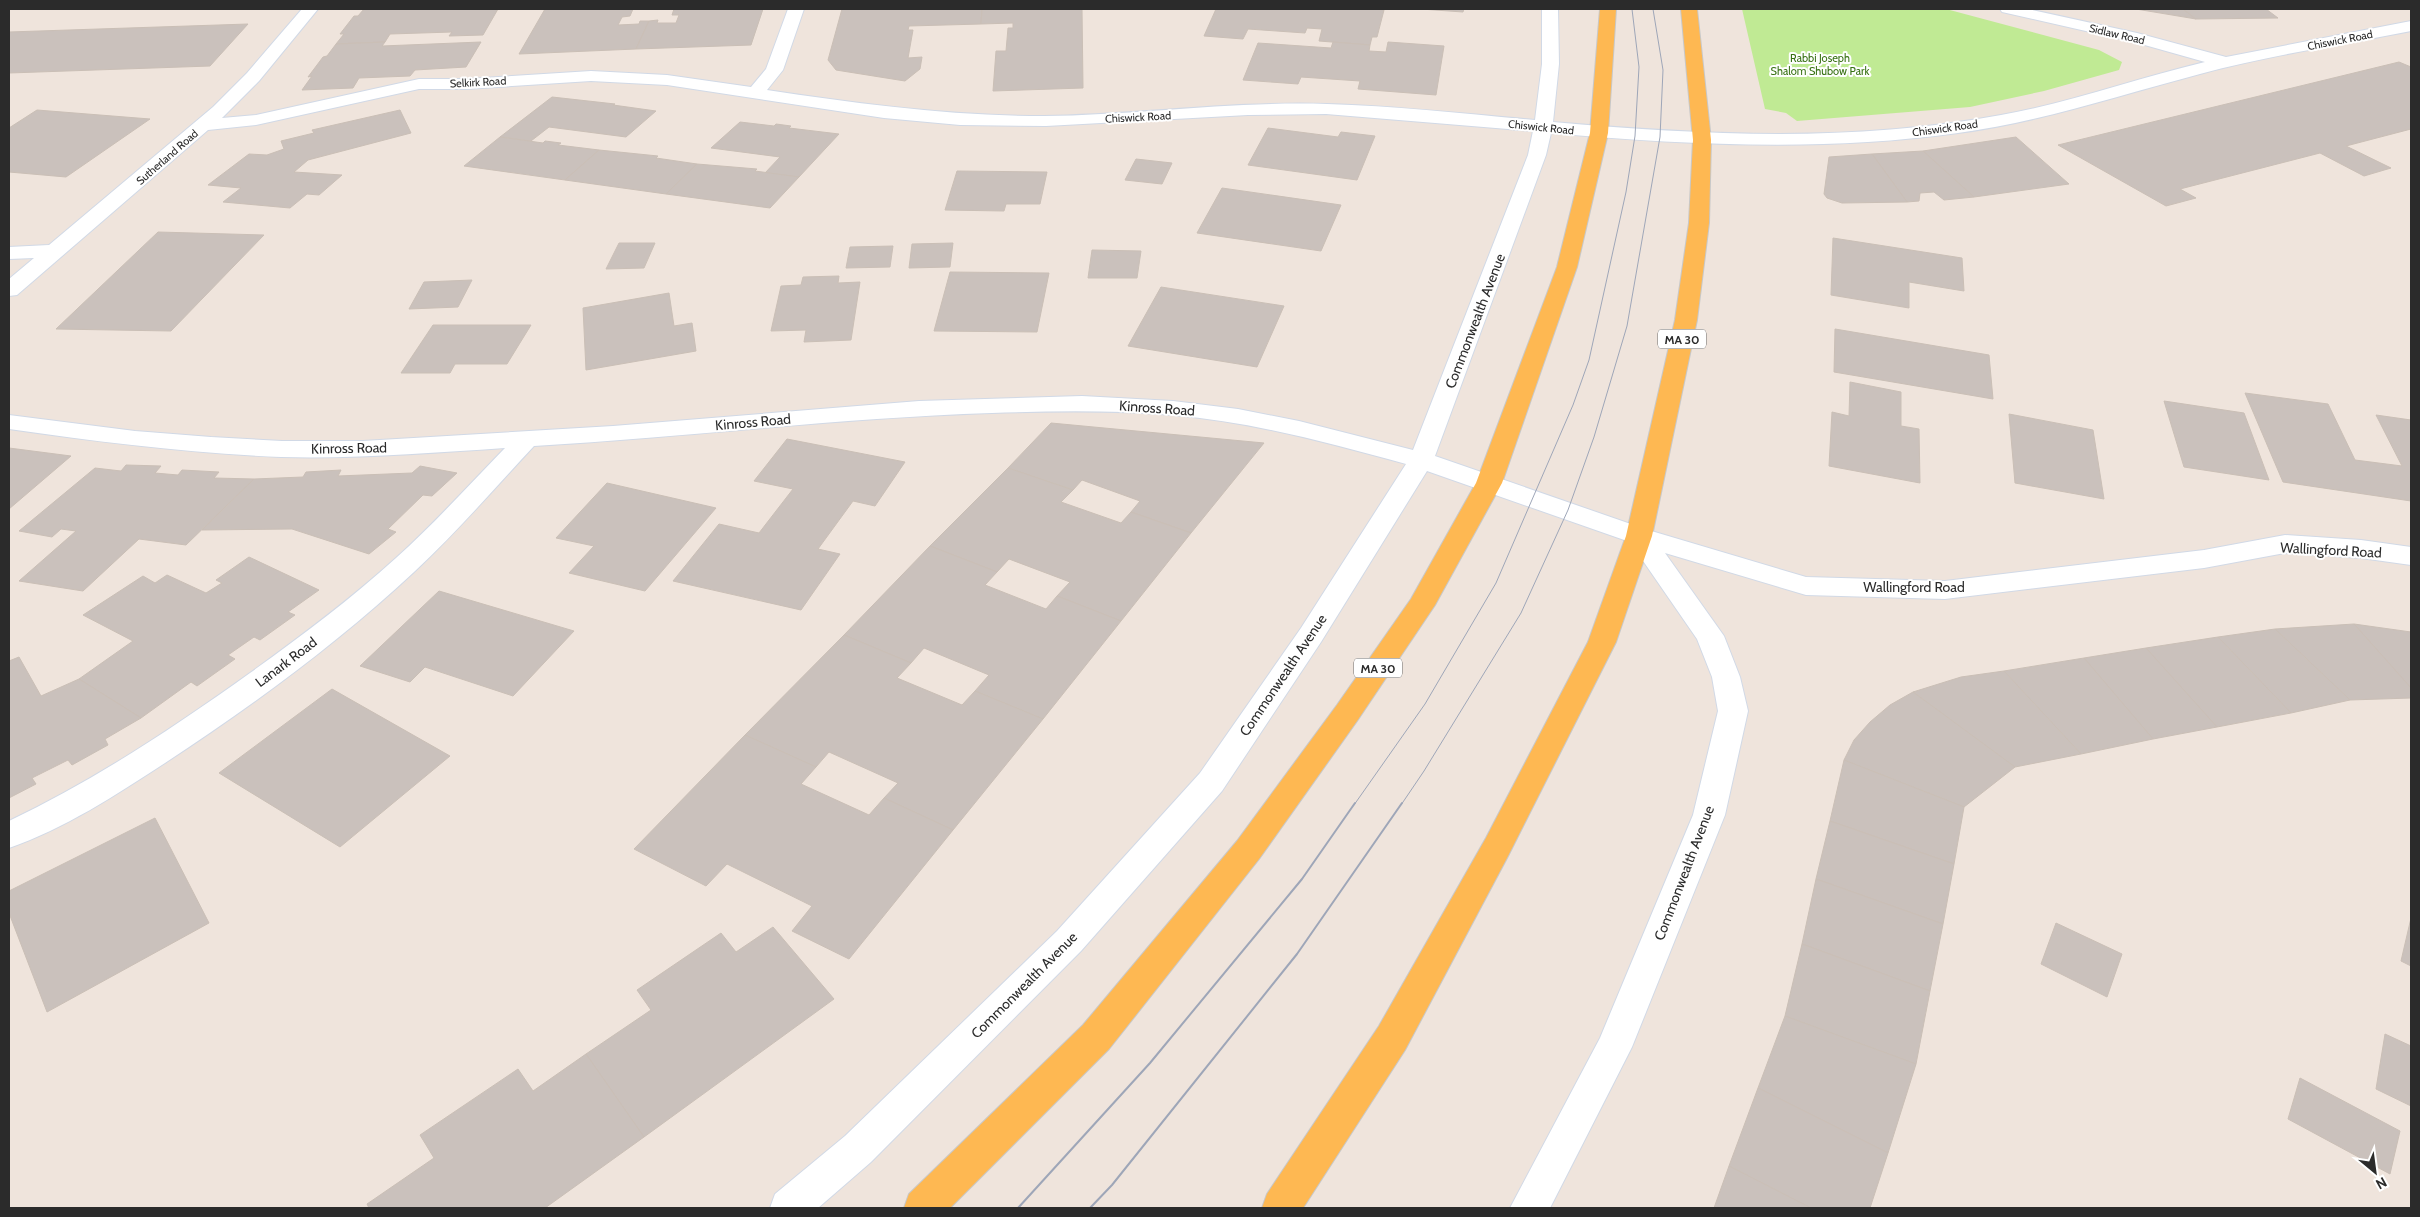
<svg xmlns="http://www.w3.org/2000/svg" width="2420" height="1217" viewBox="0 0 2420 1217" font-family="Cabin,sans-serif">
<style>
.green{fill:#c0ea94}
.building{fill:#cac1bc;stroke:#cabfb6}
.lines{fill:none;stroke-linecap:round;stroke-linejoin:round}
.minor-casing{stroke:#d1d9e6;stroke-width:2}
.major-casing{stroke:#c8c8c8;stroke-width:2}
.minor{fill:#fff;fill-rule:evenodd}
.major{fill:#feb852;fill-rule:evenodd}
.tram-far1{stroke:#9ea6b8;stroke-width:1}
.tram{stroke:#9ea6b8;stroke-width:2}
.labels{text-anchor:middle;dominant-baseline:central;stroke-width:4;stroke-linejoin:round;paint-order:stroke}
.far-street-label{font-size:11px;fill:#2b2b2b;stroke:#fff}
.far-park-label{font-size:11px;fill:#377113;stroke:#fff}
.shield{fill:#fff;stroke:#6b6b6b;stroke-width:1}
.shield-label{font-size:12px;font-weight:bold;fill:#2b2b2b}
.street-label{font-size:14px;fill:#2b2b2b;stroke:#fff}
</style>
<rect width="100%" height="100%" fill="#efe4dc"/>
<polygon class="green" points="1742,9 1946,9 2099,50 2122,62 2119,70 2044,91 1970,107 1797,121 1786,113 1765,109"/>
<g class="building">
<polygon points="364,9 498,9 483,35 449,36 452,32 390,34 385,42 336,44 344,34 340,34 354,16 358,16"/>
<polygon points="545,9 633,9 630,16 622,17 618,25 639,24 640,21 649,21 636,49 519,54"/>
<polygon points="674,9 763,9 751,45 636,49 649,21 658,20 657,23 676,23 679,15 672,15"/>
<polygon points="842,9 982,9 981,24 909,26 908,30 913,30 908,58 922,57 920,69 905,81 836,70 828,60"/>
<polygon points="982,9 1082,9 1083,88 993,91 996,51 1006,51 1008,28 1013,28 1013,23 981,24"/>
<polygon points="1216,9 1378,9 1384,10 1377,37 1372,37 1370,45 1319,41 1322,29 1307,28 1305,33 1248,29 1243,39 1204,36"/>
<polygon points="1421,9 1464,9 1463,12"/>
<polygon points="2136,9 2183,9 2196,19"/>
<polygon points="2183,9 2266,9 2278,18 2196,19"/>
<polygon points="248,24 210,66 9,73 9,32"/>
<polygon points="385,42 382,46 481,42 466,67 415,70 410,76 359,78 353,88 302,90 312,76 308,77 323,57 327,56 336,44"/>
<polygon points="1333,42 1370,45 1369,51 1386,52 1388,42 1444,46 1436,95 1358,89 1360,81 1301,77 1298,84 1243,80 1258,43 1331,48"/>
<polygon points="2399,62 2411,67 2411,129 2346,146 2391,168 2364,176 2320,153 2180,189 2196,198 2166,206 2058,145"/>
<polygon points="552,97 615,104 613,105 656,111 626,137 549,127 531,141 500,137"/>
<polygon points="37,110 150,119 66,177 9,172 9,128"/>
<polygon points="400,110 411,133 308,160 294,172 342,175 319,195 307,194 290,208 223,202 241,188 208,185 249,154 267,155 284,149 281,141 314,133 312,130"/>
<polygon points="740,122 774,126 776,124 791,126 789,128 839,134 799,177 765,173 780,157 711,148"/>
<polygon points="1268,128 1338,137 1341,132 1375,136 1357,180 1248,165"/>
<polygon points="500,137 543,143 545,141 561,143 558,145 599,150 565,180 464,166"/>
<polygon points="2016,137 2069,184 1974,197 1923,151"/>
<polygon points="599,150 658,156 656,158 697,164 666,194 565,180"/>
<polygon points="1923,151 1974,197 1944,200 1934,192 1920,193 1919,201 1907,202 1872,154"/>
<polygon points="1872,154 1907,202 1842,203 1827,198 1824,194 1829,157"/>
<polygon points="1136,159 1172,163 1162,184 1125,180"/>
<polygon points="697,164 757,169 755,171 799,177 770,208 666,194"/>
<polygon points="957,171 1047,172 1040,204 1006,204 1004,211 945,210"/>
<polygon points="1222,188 1341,205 1321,251 1197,233"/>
<polygon points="158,232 264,235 171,331 56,329"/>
<polygon points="1833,238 1962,258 1964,291 1909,282 1909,308 1831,295"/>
<polygon points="619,243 655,243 644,268 606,269"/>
<polygon points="953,243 950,267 909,268 912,244"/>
<polygon points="893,246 890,267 846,268 850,247"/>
<polygon points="1092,250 1141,251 1137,278 1088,278"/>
<polygon points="950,272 1049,273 1037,332 934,331"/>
<polygon points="839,276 838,283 860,282 851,340 804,342 806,330 771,331 781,286 801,285 803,277"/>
<polygon points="472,280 458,307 409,309 424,282"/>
<polygon points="1161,287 1284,306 1257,367 1128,346"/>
<polygon points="669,293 674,326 692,323 696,351 586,370 583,308"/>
<polygon points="433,325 531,325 507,364 455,364 450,373 401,373"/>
<polygon points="1835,329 1989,355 1993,399 1834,372"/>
<polygon points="1850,382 1901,392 1901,426 1919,429 1920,483 1829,466 1832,412 1849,416"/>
<polygon points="2245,393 2328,404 2355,460 2402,466 2376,415 2411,420 2411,501 2283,482"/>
<polygon points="2164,401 2244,413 2269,480 2184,467"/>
<polygon points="2009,414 2093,430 2104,499 2015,483"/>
<polygon points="1051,423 1264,443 1191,533 1131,512 1140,501 1082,480 1073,490 1008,468"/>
<polygon points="787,439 905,462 875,506 853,501 818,549 840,554 801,610 673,581 719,524 759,533 793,489 754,481"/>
<polygon points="9,448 71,456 9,509"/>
<polygon points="126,465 161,466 155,473 178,475 182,470 219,472 214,478 254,479 186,545 139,539 83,591 19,581 76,531 61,529 52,537 19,531 95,468 121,471"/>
<polygon points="420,466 457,473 432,496 423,495 388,529 396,532 369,554 292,529 202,530 254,479 303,477 306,472 341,470 338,476 412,473"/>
<polygon points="1008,468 1073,490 1061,502 1121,523 1131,512 1191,533 1121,621 1057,596 1070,582 1009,559 997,572 930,546"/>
<polygon points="607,483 716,508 645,591 569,573 594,546 556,538"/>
<polygon points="930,546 997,572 985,585 1046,609 1057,596 1121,621 1043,719 975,691 989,675 924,648 911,663 844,635"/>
<polygon points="249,557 319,590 288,612 295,615 260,640 254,637 228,655 235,659 197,686 191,682 141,718 79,679 133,641 83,615 143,576 155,583 167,575 206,593 222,583 216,580"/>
<polygon points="439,591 574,631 513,696 425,667 410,682 360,666"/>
<polygon points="2354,624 2411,632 2411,688"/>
<polygon points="2354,624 2411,688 2411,698 2350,700 2275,629"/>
<polygon points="2275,629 2350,700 2291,713 2218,637"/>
<polygon points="844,635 911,663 897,678 962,705 975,691 1043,719 953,830 884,798 898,783 829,752 816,767 745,735"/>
<polygon points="2218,637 2291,713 2217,727 2146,648"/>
<polygon points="2146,648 2217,727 2153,739 2084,658"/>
<polygon points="19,657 41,696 79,679 141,718 105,739 108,745 72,765 68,760 32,778 36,784 9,798 9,661"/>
<polygon points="2084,658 2153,739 2081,754 2004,671"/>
<polygon points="2004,671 2081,754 2015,767 1913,692 1961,677"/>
<polygon points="332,689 450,756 340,847 219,773"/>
<polygon points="1913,692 2015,767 1964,807 1844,760 1854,740 1870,722 1890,705"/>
<polygon points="745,735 816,767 801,784 869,815 884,798 953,830 849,959 792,931 812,906 727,864 706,886 634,849"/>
<polygon points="1844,760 1964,807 1954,864 1830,821"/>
<polygon points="155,818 209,923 47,1012 9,913 9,891"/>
<polygon points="1830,821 1954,864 1943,924 1816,879"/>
<polygon points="1816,879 1943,924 1930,991 1802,944"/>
<polygon points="2411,918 2411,966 2401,961"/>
<polygon points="2056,923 2122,954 2107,997 2041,964"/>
<polygon points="773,927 834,999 644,1137 586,1054 651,1010 637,990 721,933 736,952"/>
<polygon points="1802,944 1930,991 1916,1064 1785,1016"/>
<polygon points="1785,1016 1916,1064 1888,1153 1758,1088"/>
<polygon points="2385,1034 2411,1046 2411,1106 2376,1089"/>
<polygon points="586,1054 644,1137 545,1208 369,1208 367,1204 434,1158 420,1135 518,1069 533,1091"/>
<polygon points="2300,1078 2400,1131 2390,1174 2288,1119"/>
<polygon points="1758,1088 1888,1153 1870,1208 1811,1208 1729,1166"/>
<polygon points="1729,1166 1811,1208 1714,1208"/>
</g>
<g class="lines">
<g class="minor-casing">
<path id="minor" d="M302,9H318L259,81L222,118L256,115L419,79H467L591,71L667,75L751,87L766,69L788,9H804L783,70L767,90C860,104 951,116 1044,116C1139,115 1232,101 1327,104C1396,106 1466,114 1535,120L1542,64V9H1558L1559,64L1553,122C1702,135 1852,143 2001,115C2070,103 2137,78 2205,62L2134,42L2002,12L2000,9H2028L2137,33L2226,57L2411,21V31C2341,45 2270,55 2200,74C2120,95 2041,122 1958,133C1822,152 1687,145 1551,133L1546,155L1435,456L1648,530L1806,577L1945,581L2204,550L2285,535L2361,540L2411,547V565L2361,558L2285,553L2204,568L1945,599L1806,595L1665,553L1724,636L1740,677L1748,711L1725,815L1632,1047L1550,1208H1510L1600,1038L1693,815L1718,711L1712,677L1697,639L1630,542L1427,471L1321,642L1222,791L1081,951L871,1162L818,1208H770L775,1194L845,1136L1057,931L1200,773L1301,628L1406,464C1329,443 1253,422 1173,415C1113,410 1052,411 992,413C839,418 687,437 534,446C494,489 456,533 414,572C338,643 252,706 165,763C116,795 64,829 9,848V821C95,780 173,728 250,673C300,637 350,600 396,558C434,524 469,485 505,448C430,453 355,459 281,457C189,453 99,442 9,429V415L135,431L211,437L282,441H363L613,426L919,401L1082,396L1173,401L1238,409L1299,421L1413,450L1528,155L1533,131L1326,114L1248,115L1046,126L960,125L884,118L667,85L591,81L467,89H419L256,125L208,130L17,295L9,296V279L34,258L9,259V247L49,245L213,107L247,73Z"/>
</g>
<g class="major-casing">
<g id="major">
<polygon points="1600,9 1616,9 1608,133 1577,267 1502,483 1435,605 1357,721 1259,859 1109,1049 950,1208 904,1208 909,1194 1083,1025 1237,841 1337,705 1411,599 1476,483 1557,267 1590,133"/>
<polygon points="1681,9 1697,9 1711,140 1709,223 1697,320 1652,536 1616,642 1508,856 1405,1050 1303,1208 1262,1208 1267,1194 1379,1026 1486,838 1588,642 1626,536 1675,320 1689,223 1693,140"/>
</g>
</g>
<use href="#minor" class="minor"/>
<use href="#major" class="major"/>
<g class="tram-far1">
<polyline points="1354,805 1425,704 1496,583 1573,405 1589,360 1626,192 1635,136 1639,67 1632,9"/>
<polyline points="1401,805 1424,771 1521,613 1568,510 1594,437 1627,326 1660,137 1663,70 1653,9"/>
</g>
<g class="tram">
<polyline points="1018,1208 1150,1063 1302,879 1355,803"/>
<polyline points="1090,1208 1112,1185 1297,954 1402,803"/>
</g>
</g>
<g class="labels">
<g class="far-street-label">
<text transform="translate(2117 34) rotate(13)">Sidlaw Road</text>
<text transform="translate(2340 40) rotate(-11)">Chiswick Road</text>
<text transform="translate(478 82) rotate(-3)">Selkirk Road</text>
<text transform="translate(1138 117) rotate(-3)">Chiswick Road</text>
<text transform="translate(1541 127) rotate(6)">Chiswick Road</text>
<text transform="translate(1945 128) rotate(-8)">Chiswick Road</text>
<text transform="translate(167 157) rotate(-41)">Sutherland Road</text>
</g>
<g class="far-park-label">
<text x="1820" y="58">Rabbi Joseph<tspan x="1820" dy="13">Shalom Shubow Park</tspan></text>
</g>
<g class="shield">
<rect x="1658" y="329.5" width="48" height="19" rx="4"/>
<rect x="1354" y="658.5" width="48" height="19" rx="4"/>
</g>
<g class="shield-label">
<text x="1682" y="339">MA 30</text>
<text x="1378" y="668">MA 30</text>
</g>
<g class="street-label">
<text transform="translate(1475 321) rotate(-69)">Commonwealth Avenue</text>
<text transform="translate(1157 408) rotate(4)">Kinross Road</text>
<text transform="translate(753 422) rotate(-5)">Kinross Road</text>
<text transform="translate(349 448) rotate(-1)">Kinross Road</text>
<text transform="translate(2331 550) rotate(3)">Wallingford Road</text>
<text x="1914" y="587">Wallingford Road</text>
<text transform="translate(286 662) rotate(-37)">Lanark Road</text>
<text transform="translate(1283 675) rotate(-56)">Commonwealth Avenue</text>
<text transform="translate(1684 873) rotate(-69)">Commonwealth Avenue</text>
<text transform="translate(1024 985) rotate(-45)">Commonwealth Avenue</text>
</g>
</g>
<rect width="2420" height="1217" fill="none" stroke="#2b2b2b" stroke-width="20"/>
<g transform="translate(2375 1172) rotate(151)" stroke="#ffffff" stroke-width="4" paint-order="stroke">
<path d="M0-4L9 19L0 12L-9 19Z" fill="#2b2b2b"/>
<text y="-8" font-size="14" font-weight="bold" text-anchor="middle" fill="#2b2b2b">N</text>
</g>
</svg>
